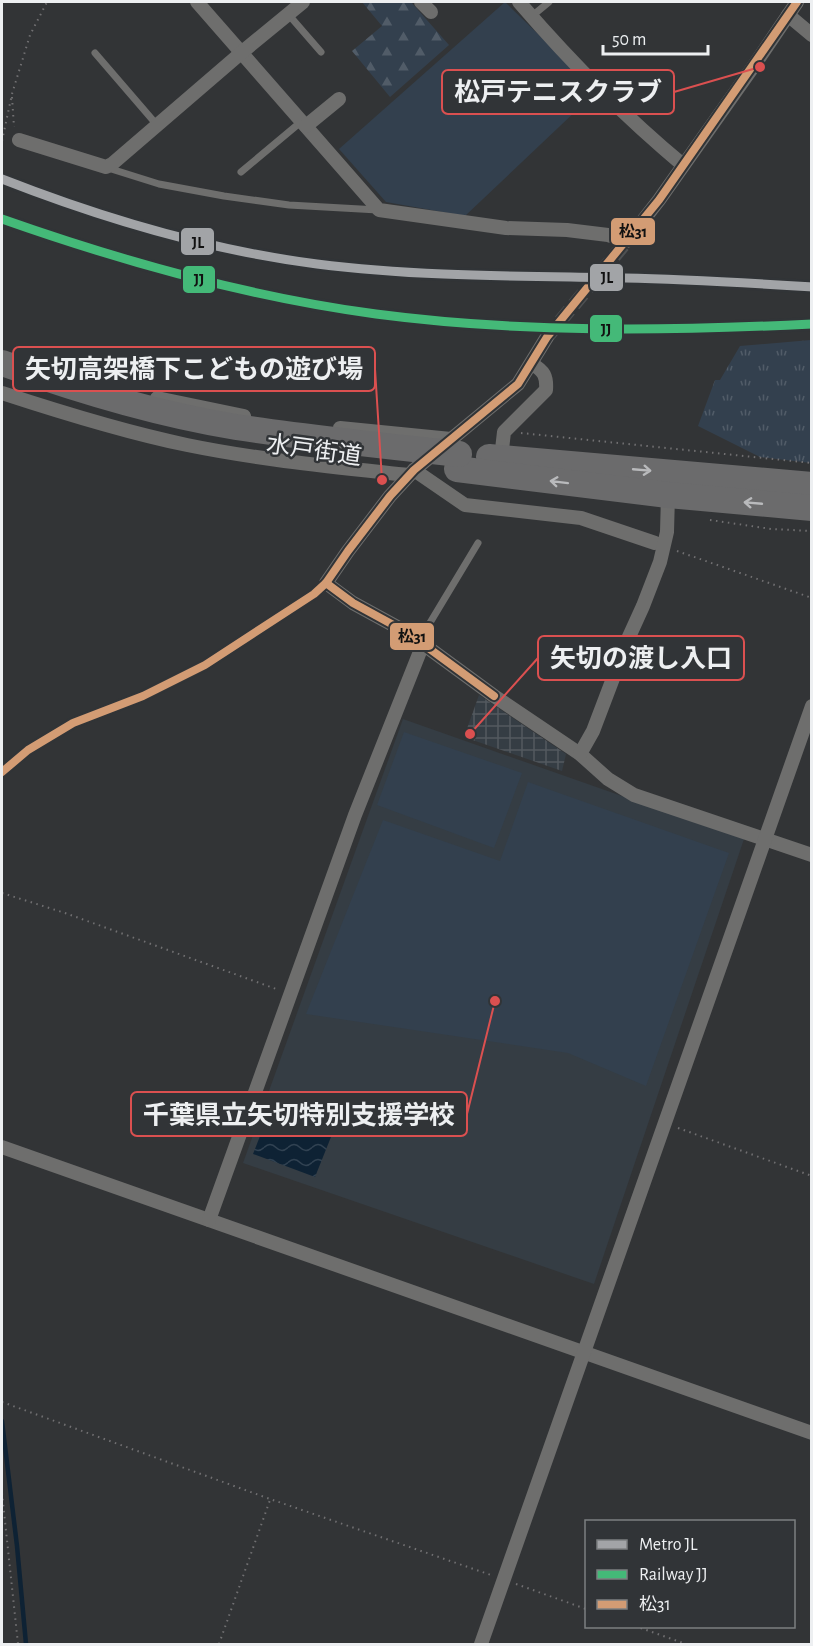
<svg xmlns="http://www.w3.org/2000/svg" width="813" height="1646" viewBox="0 0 813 1646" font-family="'Alegreya Sans','Noto Sans JP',sans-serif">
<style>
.built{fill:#353d44}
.industrial{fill:url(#industrial-grid)}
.grass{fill:url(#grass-tufts)}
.forest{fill:url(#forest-firs)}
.garden{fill:#33404e}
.water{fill:url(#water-waves)}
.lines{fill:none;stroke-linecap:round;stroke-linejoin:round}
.stream{stroke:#0e2234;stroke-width:4.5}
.street-tunnel{stroke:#4e5052;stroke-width:14;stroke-dasharray:14 7;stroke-linecap:butt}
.path{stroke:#717072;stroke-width:2;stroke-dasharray:1.5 4.5;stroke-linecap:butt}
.lane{stroke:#6e6e6d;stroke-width:7}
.street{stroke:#6e6e6d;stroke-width:14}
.highway{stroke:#6b6b6c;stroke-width:26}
.highway-bridge{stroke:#6b6b6c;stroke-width:26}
.bus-1-casing{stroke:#313437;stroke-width:12}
.bus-1{stroke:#d39c74;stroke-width:8}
.rail-1-casing{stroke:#313437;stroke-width:14}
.rail-1{stroke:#44b978;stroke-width:9}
.metro-1-casing{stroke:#313437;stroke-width:14}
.metro-1{stroke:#a2a4a7;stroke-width:9}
.oneway{stroke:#b9babc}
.labels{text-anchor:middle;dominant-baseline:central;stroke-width:5;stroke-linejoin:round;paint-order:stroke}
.street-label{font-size:24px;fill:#edeff1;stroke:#313437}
.leader{fill:none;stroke:#db5050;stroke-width:2}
.callout-dot{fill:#db5050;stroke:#313437;stroke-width:2}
.callout{fill:#313437;stroke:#db5050;stroke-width:2}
.callout-label{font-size:26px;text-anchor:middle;font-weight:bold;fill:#edeff1}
.line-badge{stroke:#313437;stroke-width:2}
.pale-badge-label{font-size:16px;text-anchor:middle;font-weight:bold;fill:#111}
</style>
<defs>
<pattern id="industrial-grid" width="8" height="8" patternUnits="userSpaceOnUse" patternTransform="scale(1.5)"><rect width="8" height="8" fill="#353d44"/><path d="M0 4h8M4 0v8" fill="none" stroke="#53595f"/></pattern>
<pattern id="grass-tufts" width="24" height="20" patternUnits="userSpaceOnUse" patternTransform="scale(1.5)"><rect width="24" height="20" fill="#33404e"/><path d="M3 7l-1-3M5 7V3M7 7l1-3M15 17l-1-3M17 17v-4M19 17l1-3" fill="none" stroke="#515c68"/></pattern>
<pattern id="forest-firs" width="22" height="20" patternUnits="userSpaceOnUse" patternTransform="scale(1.5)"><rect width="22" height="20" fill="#33404e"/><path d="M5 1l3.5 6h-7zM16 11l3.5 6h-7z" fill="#515c68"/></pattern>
<pattern id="water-waves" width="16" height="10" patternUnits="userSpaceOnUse" patternTransform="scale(1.5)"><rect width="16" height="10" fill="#0e2234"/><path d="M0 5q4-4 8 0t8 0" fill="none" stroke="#314252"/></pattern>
</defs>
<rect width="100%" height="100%" fill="#323436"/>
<polygon class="built" points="403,719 744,839 594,1284 243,1163"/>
<polygon class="industrial" points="479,695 566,754 562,771 464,737"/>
<polygon class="grass" points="811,340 811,463 760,457 698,426 715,380 720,380 740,346"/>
<polygon class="forest" points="362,2 411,2 449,45 390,97 352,51 382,26"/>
<g class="garden">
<polygon points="505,2 597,91 465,216 386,202 339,149"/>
<polygon points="404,732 522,773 494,848 377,805"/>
<polygon points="528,782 729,853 646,1086 568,1053 306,1014 383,820 500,861"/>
</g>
<polygon class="water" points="269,1113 331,1137 315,1177 253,1154"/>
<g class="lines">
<polyline class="stream" points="2,1421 17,1546 26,1644"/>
<polyline class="street-tunnel" points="547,337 627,241"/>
<g class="path">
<polyline points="12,97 14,127"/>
<polyline points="2,141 12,94 30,35 47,2"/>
<polyline points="521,433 812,463"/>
<polyline points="710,520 771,529 812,531"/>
<polyline points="677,551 812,598"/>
<polyline points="2,893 65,913 279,990"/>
<polyline points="678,1128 812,1176"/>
<polyline points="2,1402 270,1499 491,1575"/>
<polyline points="2,1493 18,1644"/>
<polyline points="516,1584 586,1609"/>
<polyline points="635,1626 686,1644"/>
<polyline points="219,1644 270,1500"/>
</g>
<g class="lane">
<polyline points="288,14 321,52"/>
<polyline points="532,16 549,2"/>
<polyline points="95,53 157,125"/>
<polyline points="108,168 159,184 224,196 289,205 378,210"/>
<polyline points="241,172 302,121"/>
<polyline points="419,641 478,543"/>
<polyline points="2,772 28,750 73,723 143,696 205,665 287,612 314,594 326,583"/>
</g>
<g class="street">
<polyline points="197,2 379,210 506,228 567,230 608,235 627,241 659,200 753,67 797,2"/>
<polyline points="421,2 431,12"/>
<path d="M519,2C569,60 624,116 683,165"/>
<polyline points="788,15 812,35"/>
<polyline points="306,126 339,99"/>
<polyline points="19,140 106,167 112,164 241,53 303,2"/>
<polyline points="547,337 518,384 414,470 390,496 348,551 326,583 353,603 397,627 423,644 494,696 580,754 608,779 634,795 812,855"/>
<path d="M2,393C63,413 124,432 187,445C260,460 335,467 409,475"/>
<polyline points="157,398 244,416"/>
<polyline points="340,428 451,439"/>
<path d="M501,458L504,432L546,390C547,376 544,371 532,364"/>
<polyline points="414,470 465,505 581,518 655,543"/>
<polyline points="580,754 593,731 628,639 643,606 660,562 667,532 668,495"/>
<polyline points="2,1147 812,1433"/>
<polyline points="209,1220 355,815 423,644"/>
<polyline points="481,1644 812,706"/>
</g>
<g class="highway">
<polyline points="489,457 812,485"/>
<polyline points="457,469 668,495 812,508"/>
</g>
<path class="highway-bridge" d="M2,363C77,390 156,414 236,427C309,438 384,446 459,454"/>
<g class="bus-1-casing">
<g id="bus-1">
<polyline points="326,583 353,603 397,627 423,644 494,696"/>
<polyline points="2,772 28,750 73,723 143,696 205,665 314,594 326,583 348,551 390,496 414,470 518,384 547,337 659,200 797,2"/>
</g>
</g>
<use href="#bus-1" class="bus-1"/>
<g class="rail-1-casing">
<path id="rail-1" d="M2,219C124,262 248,297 376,314C520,333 666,331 812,324"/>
</g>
<use href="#rail-1" class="rail-1"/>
<g class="metro-1-casing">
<path id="metro-1" d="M2,179C104,219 208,250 317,264C419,277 523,276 625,278C688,279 749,283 812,287"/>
</g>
<use href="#metro-1" class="metro-1"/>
</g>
<defs><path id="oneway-shaft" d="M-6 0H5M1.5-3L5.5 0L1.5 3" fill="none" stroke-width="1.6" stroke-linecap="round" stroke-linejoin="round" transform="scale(1.5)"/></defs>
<g class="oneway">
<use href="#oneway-shaft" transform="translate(642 470) rotate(5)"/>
<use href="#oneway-shaft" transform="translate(559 482) rotate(-173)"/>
<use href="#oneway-shaft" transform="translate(753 503) rotate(-175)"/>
</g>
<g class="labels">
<g class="street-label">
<text transform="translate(314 451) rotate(8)">水戸街道</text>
</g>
</g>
<path class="leader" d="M760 67L674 92M382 480L375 369M470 734L538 658M495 1001L467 1114"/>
<g class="callout-dot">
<circle cx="760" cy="67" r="6"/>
<circle cx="382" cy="480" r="6"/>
<circle cx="470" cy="734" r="6"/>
<circle cx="495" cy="1001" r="6"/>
</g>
<g class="callout">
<rect x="442" y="70" width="232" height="44" rx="6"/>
<rect x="13" y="347" width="362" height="44" rx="6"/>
<rect x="538" y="636" width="206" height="44" rx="6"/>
<rect x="131" y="1092" width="336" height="44" rx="6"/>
</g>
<g class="callout-label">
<text x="558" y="101">松戸テニスクラブ</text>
<text x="194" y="378">矢切高架橋下こどもの遊び場</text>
<text x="641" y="667">矢切の渡し入口</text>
<text x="299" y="1124">千葉県立矢切特別支援学校</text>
</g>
<g class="line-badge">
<rect x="610" y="217" width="46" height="29" rx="6" fill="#d39c74"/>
<rect x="180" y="227" width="35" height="29" rx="6" fill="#a2a4a7"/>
<rect x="589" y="263" width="35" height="29" rx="6" fill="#a2a4a7"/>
<rect x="182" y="265" width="34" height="29" rx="6" fill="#44b978"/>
<rect x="589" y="314" width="34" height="29" rx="6" fill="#44b978"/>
<rect x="389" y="622" width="46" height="29" rx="6" fill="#d39c74"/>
</g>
<g class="pale-badge-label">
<text x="633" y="237">松31</text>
<text x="198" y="248">JL</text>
<text x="607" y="283">JL</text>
<text x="199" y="285">JJ</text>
<text x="606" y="335">JJ</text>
<text x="412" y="642">松31</text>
</g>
<rect width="813" height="1646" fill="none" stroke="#edeff1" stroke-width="6"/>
<rect x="585" y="1520" width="210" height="108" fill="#313437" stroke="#7c7f81" stroke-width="1.5"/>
<rect x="597" y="1540" width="30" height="9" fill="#a2a4a7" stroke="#7c7f81" stroke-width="1.5"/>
<text x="639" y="1550" font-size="18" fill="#edeff1">Metro JL</text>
<rect x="597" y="1570" width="30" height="9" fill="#44b978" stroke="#7c7f81" stroke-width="1.5"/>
<text x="639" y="1580" font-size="18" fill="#edeff1">Railway JJ</text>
<rect x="597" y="1600" width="30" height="9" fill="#d39c74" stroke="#7c7f81" stroke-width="1.5"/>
<text x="639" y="1610" font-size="18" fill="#edeff1">松31</text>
<path d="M603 45v9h105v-9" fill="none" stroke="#edeff1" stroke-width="3"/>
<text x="612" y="45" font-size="18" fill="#edeff1" stroke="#313437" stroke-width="4.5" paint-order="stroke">50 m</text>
</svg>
